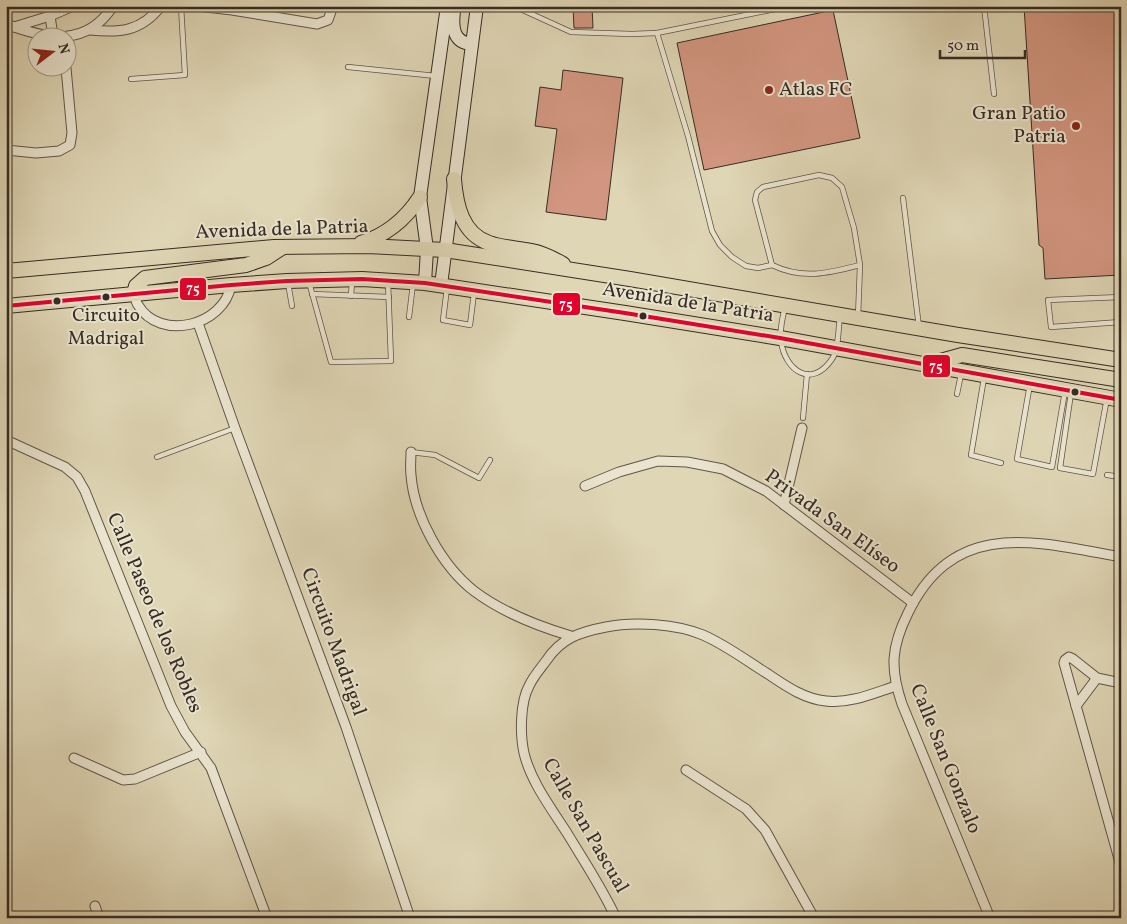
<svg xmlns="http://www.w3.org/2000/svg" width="1127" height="924" viewBox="0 0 1127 924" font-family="Vollkorn,serif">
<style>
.building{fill:#d29680;stroke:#362c23}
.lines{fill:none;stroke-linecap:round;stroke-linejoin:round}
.lane-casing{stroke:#605648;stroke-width:6}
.street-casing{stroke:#605648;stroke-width:11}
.secondary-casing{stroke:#362c23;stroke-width:14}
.primary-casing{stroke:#362c23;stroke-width:16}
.lane{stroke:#eae4cf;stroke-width:4.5}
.street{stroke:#eae4cf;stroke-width:9}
.secondary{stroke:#eae4cf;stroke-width:12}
.primary{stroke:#dfd6b5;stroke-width:14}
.bus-1-casing{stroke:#eae4cf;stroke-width:8}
.bus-1{stroke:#e4002b;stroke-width:4}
.poi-dot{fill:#8f2418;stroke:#eae4cf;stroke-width:2}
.bus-dot{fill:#362c23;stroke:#eae4cf;stroke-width:2}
.labels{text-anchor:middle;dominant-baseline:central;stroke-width:4;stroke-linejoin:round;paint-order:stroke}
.bus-label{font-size:19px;fill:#362c23;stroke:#eae4cf}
.poi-label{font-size:20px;fill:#362c23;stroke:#eae4cf;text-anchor:start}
.street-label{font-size:20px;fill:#362c23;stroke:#eae4cf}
.line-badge{stroke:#eae4cf;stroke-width:2}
.badge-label{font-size:14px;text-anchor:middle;font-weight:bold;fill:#fff}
</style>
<rect width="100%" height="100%" fill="#dfd6b5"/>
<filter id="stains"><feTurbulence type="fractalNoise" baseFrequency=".004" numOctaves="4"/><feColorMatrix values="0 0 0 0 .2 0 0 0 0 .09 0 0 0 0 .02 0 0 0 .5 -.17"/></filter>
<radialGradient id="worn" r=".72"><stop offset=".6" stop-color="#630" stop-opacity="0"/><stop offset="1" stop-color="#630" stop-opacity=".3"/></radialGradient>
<g class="building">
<polygon points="573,6 592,6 593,28 574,28"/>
<polygon points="1024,6 1121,6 1121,275 1045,279 1043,248 1039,245"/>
<polygon points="833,10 860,138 704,170 677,43"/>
<polygon points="563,70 623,78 606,220 546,212 557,129 535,126 540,87 561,90"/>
</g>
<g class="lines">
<g class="lane-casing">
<g id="lane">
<polyline points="514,6 571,32 632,34 657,33 790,6"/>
<polyline points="984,6 994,94"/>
<polyline points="657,33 688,136 712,231 720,245 732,257 746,266 758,268 772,265"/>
<polyline points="348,67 436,76"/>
<polyline points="131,79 185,75 181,6"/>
<polyline points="903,198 919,327"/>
<polyline points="6,256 14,269"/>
<polyline points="309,282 331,362 391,361 388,282"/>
<polyline points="288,283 292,306"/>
<polyline points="447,288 443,320 470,325 474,293"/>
<polyline points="312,294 389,297"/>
<polyline points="351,296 352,281"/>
<polyline points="1121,297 1048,300 1051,327 1121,322"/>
<path d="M785,306C783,317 779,330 781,341C785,371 812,389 832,359C839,349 838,329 840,317"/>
<polyline points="409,317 413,284"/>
<path d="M858,317L860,265L854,228L842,187L832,178L819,175L763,187L757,192L755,200L772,265C803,280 829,273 860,265"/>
<polyline points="984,378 971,455 1001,463"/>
<polyline points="1030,384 1017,459 1052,467 1065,391"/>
<polyline points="1071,393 1060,468 1093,474 1107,398"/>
<polyline points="957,394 961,374"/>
<polyline points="803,418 807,374"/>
<polyline points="411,452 435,455 479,478 490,460"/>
<polyline points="157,457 235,428"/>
<polyline points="1107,475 1121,477"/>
</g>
</g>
<g class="street-casing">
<g id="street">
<polyline points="197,6 232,10 317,24 328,20 333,6"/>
<polyline points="50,16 53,36"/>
<path d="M6,24C46,39 86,48 113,6"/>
<polyline points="14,27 50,16 73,6"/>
<path d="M90,30C119,33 141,32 161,6"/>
<polyline points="6,150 36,153 59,151 70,145 72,133 66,68"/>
<path d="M134,294C135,297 136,302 138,305C160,342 224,326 231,285"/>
<polyline points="198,323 235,428 346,727 410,918"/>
<polyline points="6,440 65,467 77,477 85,491 171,706 185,732 211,768 267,918"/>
<path d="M411,452C411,460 410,467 411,475C414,516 442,566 474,591C502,612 537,626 571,636"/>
<polyline points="585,486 619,472 658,461 687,462 723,469 766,491 913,603"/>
<polyline points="784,505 802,428"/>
<polyline points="1121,683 1097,678 1073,659 1069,657 1065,660 1064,663 1121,866"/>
<polyline points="1076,706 1097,678"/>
<polyline points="74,758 123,780 135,779 201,752"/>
<polyline points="686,770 746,809 765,830 814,918"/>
<polyline points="95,906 99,918"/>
<path d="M616,918C602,888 584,861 567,833C551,808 531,782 524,753C520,735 520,702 529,686C533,677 540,669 546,661C561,638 580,632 606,627C634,621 677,624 703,635C726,645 747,661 768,674C786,686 804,699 826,701C850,704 874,693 896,686"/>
<path d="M990,918L902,704C890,669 891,647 908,613C954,517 1037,542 1121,557"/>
</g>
</g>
<g class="secondary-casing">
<g id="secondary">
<path d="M454,11C452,27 453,43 472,44"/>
<polyline points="425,283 427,249 420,197 447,6"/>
<polyline points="441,285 477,6"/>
</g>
</g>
<g class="primary-casing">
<g id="primary">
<path d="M454,179C456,205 462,234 489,243C503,248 518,248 531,251C543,253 554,259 563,264"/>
<path d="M361,243C387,235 405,220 420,197"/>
<polyline points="6,271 274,247 368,246 445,250 630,279 958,335 1121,360"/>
<polyline points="134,294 136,286 145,278 246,265 266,258 283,247"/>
<polyline points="6,306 231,285 287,281 362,279 425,283 625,313 780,338 1121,400"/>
<polyline points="933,363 962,355 1121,380"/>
</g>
</g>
<use href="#lane" class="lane"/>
<use href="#street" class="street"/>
<use href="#secondary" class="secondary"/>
<use href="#primary" class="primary"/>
<g class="bus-1-casing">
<polyline id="bus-1" points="6,306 231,285 287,281 362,279 425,283 625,313 780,338 1121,400"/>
</g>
<use href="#bus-1" class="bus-1"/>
</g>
<g class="poi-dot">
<circle cx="769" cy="90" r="5"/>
<circle cx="1076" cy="126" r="5"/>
</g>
<g class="bus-dot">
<circle cx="106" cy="297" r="4.5"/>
<circle cx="57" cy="301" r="4.5"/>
<circle cx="643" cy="316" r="4.5"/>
<circle cx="1075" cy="392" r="4.5"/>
</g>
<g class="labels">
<g class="bus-label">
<text x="106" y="316">Circuito<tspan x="106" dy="23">Madrigal</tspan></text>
</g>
<g class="poi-label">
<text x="779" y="90">Atlas FC</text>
<text x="1066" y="114" text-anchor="end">Gran Patio<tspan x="1066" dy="23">Patria</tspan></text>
</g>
<g class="street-label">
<text transform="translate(282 230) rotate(-2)">Avenida de la Patria</text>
<text transform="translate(688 303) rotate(9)">Avenida de la Patria</text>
<text transform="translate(832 522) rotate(36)">Privada San Elíseo</text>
<text transform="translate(154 613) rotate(67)">Calle Paseo de los Robles</text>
<text transform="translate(333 642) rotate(70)">Circuito Madrigal</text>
<text transform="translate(945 759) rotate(68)">Calle San Gonzalo</text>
<text transform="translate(585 826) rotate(60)">Calle San Pascual</text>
</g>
</g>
<g class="line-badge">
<rect x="179" y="277" width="28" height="24" rx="5" fill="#e4002b"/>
<rect x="552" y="292" width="29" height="24" rx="5" fill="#e4002b"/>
<rect x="922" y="354" width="29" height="24" rx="5" fill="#e4002b"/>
</g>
<g class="badge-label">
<text x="193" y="293">75</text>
<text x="566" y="309">75</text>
<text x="936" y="371">75</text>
</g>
<rect width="1127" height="924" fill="none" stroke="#dfd6b5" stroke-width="25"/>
<rect x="8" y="8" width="1112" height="909" fill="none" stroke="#362c23" stroke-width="2.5"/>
<rect x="12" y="12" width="1102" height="899" fill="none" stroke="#362c23"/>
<g transform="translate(52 52) rotate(74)"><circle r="24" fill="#eae4cf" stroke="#a29a8a"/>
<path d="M0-4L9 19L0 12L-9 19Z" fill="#8f2418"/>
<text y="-8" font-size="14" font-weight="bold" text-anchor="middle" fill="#362c23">N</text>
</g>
<path d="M940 50v8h85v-8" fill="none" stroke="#362c23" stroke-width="2.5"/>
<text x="947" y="50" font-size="15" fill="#362c23" stroke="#eae4cf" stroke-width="4" paint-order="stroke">50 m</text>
<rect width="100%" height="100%" filter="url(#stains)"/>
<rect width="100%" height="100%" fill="url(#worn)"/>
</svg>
